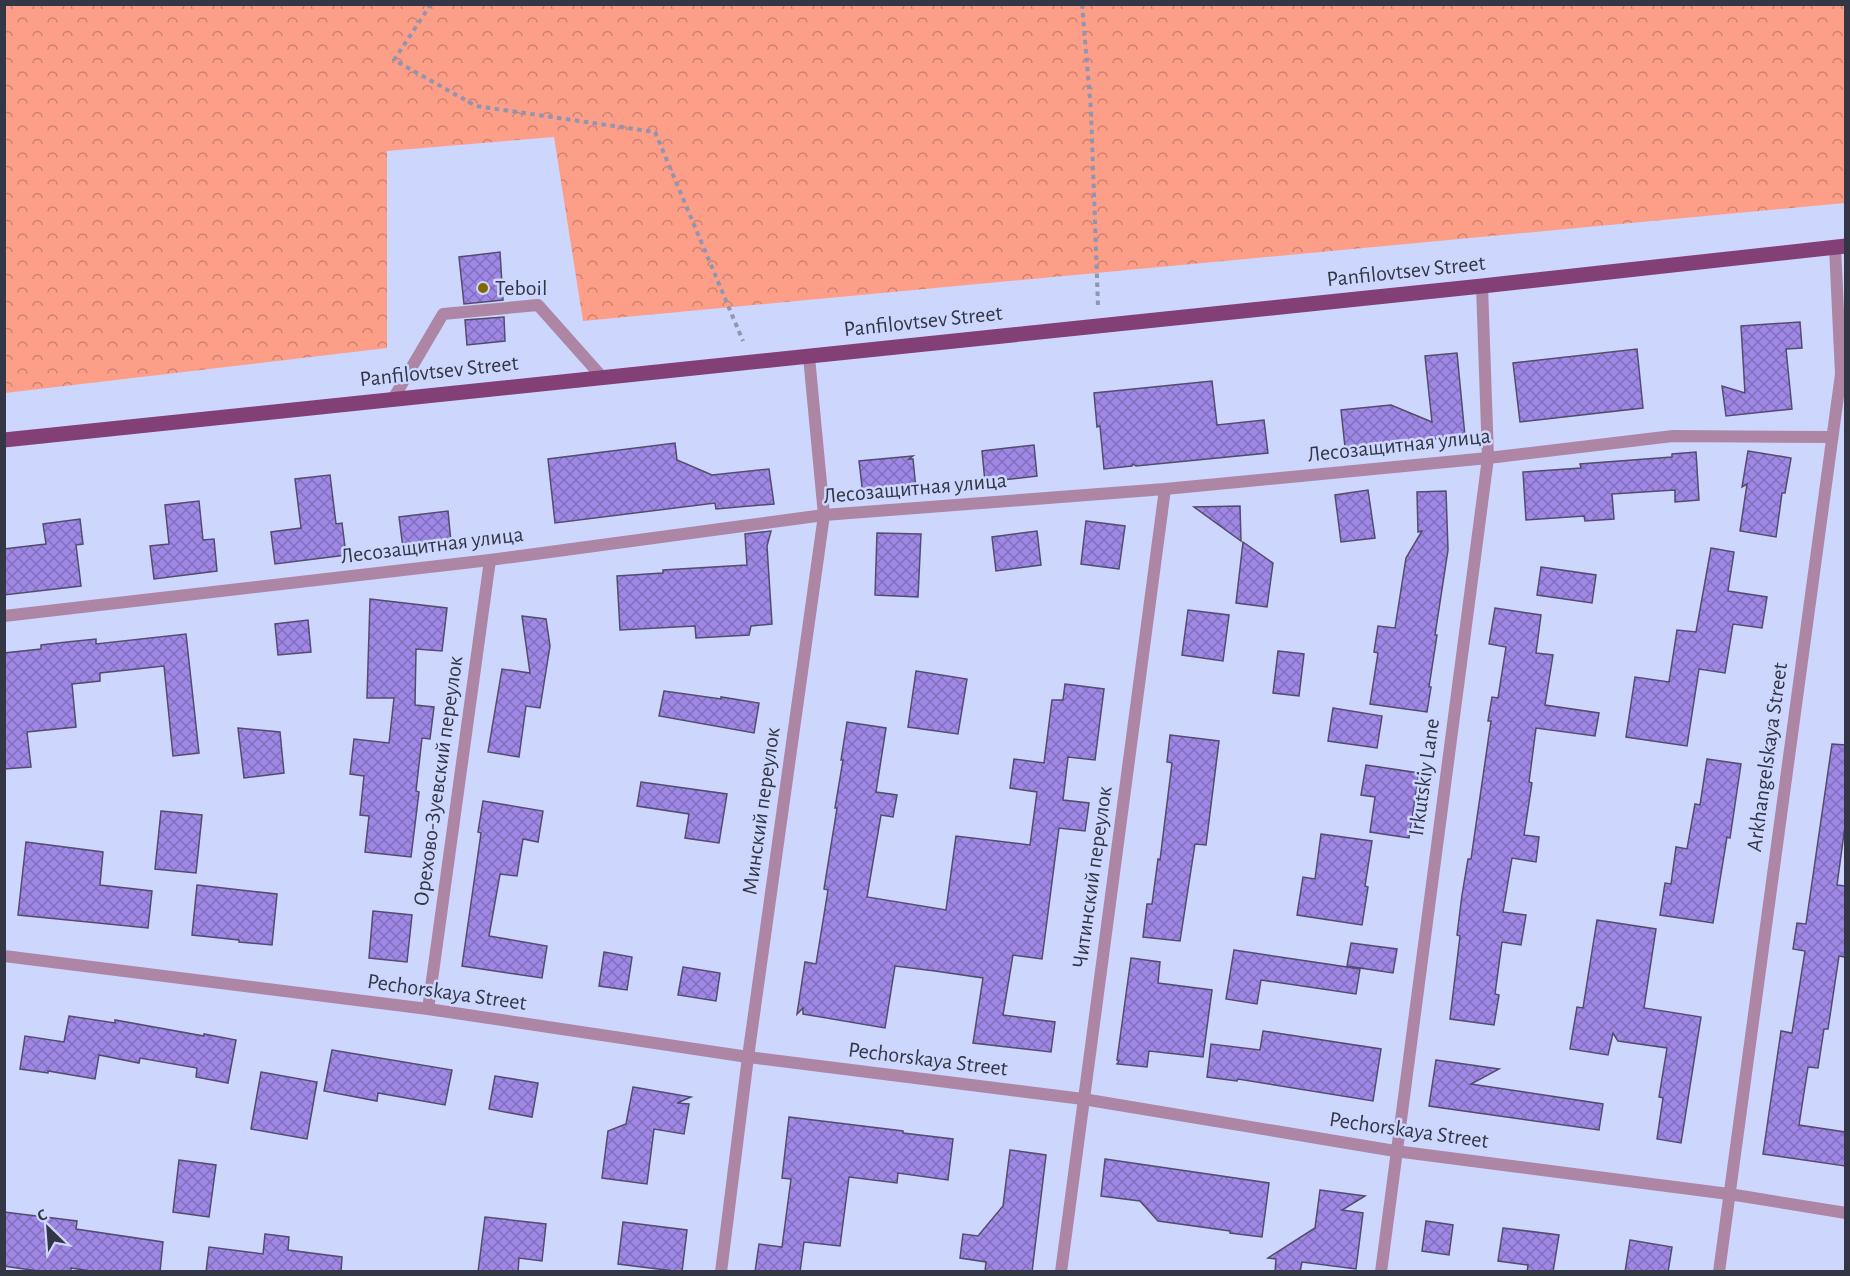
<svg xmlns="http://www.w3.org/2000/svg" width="1850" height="1276" viewBox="0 0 1850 1276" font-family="'Alegreya Sans',sans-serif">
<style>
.forest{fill:url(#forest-crowns)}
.building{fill:url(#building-cross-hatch);stroke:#534c6c;stroke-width:1.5}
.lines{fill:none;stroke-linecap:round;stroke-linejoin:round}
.path{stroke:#8f96b2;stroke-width:4;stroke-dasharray:4.5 4.5;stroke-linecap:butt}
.service{stroke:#ac86a4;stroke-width:12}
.minor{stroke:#ac86a4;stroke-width:12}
.primary{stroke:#824077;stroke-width:15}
.poi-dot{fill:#7f6900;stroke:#cdd6fc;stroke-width:2}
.labels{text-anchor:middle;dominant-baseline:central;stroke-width:5;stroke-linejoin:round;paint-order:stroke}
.street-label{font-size:22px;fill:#323645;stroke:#cdd6fc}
.poi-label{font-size:22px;fill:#323645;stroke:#cdd6fc;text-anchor:start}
</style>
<defs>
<pattern id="forest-crowns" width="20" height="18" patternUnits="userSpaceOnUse" patternTransform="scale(1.5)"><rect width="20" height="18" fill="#fd9e88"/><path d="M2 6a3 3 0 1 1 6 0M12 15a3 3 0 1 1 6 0" fill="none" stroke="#cd8271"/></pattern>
<pattern id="building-cross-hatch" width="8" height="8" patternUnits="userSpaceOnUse" patternTransform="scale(1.5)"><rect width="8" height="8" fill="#9f87e5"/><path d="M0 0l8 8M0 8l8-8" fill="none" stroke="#826fbb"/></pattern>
</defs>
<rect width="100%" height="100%" fill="#cdd6fc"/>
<polygon class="forest" points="4,5 1845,5 1845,203 583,321 554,137 387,151 387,348 5,393"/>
<g class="building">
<polygon points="500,252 503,300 464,304 459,257"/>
<polygon points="504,317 505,341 467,345 465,320"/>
<polygon points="1800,322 1802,348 1786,349 1792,409 1726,416 1722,386 1745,393 1741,326"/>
<polygon points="1637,349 1643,408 1520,422 1513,363"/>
<polygon points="1457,353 1465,436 1345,447 1341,410 1391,405 1432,422 1425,356"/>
<polygon points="1212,381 1217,425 1264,420 1268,453 1136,466 1133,464 1132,466 1104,469 1100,426 1097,427 1094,393"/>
<polygon points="675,443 677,460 712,475 769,469 774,504 716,509 715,503 555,523 548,459"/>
<polygon points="1034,445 1037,476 985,482 982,451"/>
<polygon points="1748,451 1791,458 1785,493 1782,493 1776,537 1740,531 1747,484 1742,487"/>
<polygon points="1696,452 1699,500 1675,502 1675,490 1612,494 1614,519 1585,521 1584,516 1526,520 1523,472 1581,468 1580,464 1672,457 1672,454"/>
<polygon points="913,456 909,459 913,459 916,489 863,495 859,461"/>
<polygon points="330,475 336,524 342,523 346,555 275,564 271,532 301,528 295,479"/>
<polygon points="1368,490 1375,538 1341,542 1335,495"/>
<polygon points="1446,491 1448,550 1435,635 1437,635 1429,687 1431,687 1427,712 1370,704 1378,653 1374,652 1378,626 1395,628 1406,558 1422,531 1418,532 1417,492"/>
<polygon points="199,501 203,540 214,539 217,571 154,579 150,546 169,544 165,505"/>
<polygon points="1240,506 1241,541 1194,507"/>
<polygon points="448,511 451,542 403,548 399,517"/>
<polygon points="80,519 83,544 76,545 81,586 4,595 4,549 46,544 43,524"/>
<polygon points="1086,521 1125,526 1119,569 1081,564"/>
<polygon points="771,531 767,546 772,624 751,626 749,635 696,638 695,626 620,630 617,576 663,573 663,570 747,565 745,534"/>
<polygon points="1037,531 1041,565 996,571 992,537"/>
<polygon points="877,533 921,534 918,597 875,595"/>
<polygon points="1243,542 1273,563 1267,607 1236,603"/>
<polygon points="1711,548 1734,552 1728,591 1767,597 1762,628 1733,624 1725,673 1699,669 1687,746 1626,737 1635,677 1669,682 1677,630 1696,632"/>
<polygon points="1541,567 1596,575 1592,603 1537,595"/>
<polygon points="370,599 447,608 442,651 416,649 415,705 434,707 430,739 422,738 416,791 419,792 411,857 365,852 369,816 360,815 364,776 350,774 354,739 389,743 394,698 367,698"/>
<polygon points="1495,608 1541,615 1536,653 1553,655 1545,705 1599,713 1595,736 1536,728 1529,782 1532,783 1524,835 1539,837 1536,862 1512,858 1503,912 1526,915 1521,945 1502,942 1495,994 1499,995 1494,1025 1450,1019 1460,936 1457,935 1462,895 1468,859 1471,859 1491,721 1488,721 1492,697 1498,698 1506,647 1489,644"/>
<polygon points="1188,610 1229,615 1223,661 1182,655"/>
<polygon points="522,616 546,619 550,646 540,708 526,706 519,757 488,752 502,669 530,673"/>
<polygon points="308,620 311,652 278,655 275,624"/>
<polygon points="186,634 199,753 173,756 164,666 100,673 100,681 72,684 76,727 27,732 31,767 4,769 4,653 41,649 41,645 67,642 96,639 96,644"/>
<polygon points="1278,651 1304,654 1299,696 1273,693"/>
<polygon points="916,671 967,679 958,734 908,727"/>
<polygon points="1065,684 1104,689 1095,760 1068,757 1063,800 1089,803 1085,831 1059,828 1042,959 1013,955 1003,1015 1055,1022 1051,1052 973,1043 983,978 935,971 895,966 885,1028 803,1014 803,1008 797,1014 805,962 816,964 828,890 824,889 837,808 835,808 843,760 841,760 847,722 886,728 876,792 897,795 893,817 881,815 867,897 946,910 956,836 1030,845 1037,792 1010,788 1014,759 1044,763 1052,700 1063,700"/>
<polygon points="664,691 721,699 721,697 759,703 754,733 659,716"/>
<polygon points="1333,708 1382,716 1377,748 1328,741"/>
<polygon points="238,728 280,732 284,773 244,778"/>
<polygon points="1170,735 1219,741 1206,845 1195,844 1180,941 1143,937 1147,904 1152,904 1158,859 1160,860 1172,763 1167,762"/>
<polygon points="1832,744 1845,745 1845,826 1837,885 1845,886 1845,957 1839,956 1828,1029 1824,1029 1818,1068 1808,1067 1799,1125 1845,1132 1845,1166 1763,1154 1781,1031 1792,1033 1805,951 1793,949 1797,923 1806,924"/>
<polygon points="1707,759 1741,764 1730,838 1727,837 1713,923 1660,915 1665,883 1671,884 1676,847 1687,849 1695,804 1700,805"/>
<polygon points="1366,765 1419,773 1409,838 1370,832 1375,797 1361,795"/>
<polygon points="641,782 727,794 719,843 685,838 689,814 637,806"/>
<polygon points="483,801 543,811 538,842 523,839 517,876 500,874 489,936 547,946 542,978 462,966 481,833 478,832"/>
<polygon points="161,811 202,815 196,873 155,869"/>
<polygon points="1321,834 1372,841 1365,886 1368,887 1362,925 1297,915 1303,877 1315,879"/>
<polygon points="26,842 103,852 100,885 152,891 148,928 18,915"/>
<polygon points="197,885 277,894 272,945 239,942 239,940 192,935"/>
<polygon points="373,911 412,915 407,962 369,958"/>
<polygon points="1597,920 1656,929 1644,1008 1701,1017 1681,1143 1657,1139 1663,1098 1659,1097 1667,1048 1618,1041 1613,1033 1608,1055 1570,1049 1577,1007 1583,1008"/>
<polygon points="1351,943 1397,949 1393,973 1347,966"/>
<polygon points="1234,950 1360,969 1356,994 1261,980 1257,1004 1226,999"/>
<polygon points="604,952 632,957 627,990 599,986"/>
<polygon points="1131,958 1160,962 1158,983 1212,990 1203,1057 1149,1051 1147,1067 1117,1064 1119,1061 1117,1060"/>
<polygon points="683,967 720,973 716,1001 678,995"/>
<polygon points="69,1016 115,1023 115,1020 204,1036 204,1034 236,1040 228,1083 196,1077 197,1068 140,1058 139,1063 99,1055 95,1079 48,1071 48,1073 20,1069 25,1036 64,1042"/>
<polygon points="1263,1031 1381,1049 1373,1101 1238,1079 1237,1081 1207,1077 1211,1044 1260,1050"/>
<polygon points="332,1050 452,1070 445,1105 378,1093 377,1101 324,1091"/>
<polygon points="1436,1060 1499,1069 1471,1084 1603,1104 1599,1130 1429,1106"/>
<polygon points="261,1072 317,1082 307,1139 251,1129"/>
<polygon points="495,1076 538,1083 532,1117 489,1109"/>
<polygon points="633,1087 691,1097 677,1103 689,1104 684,1134 654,1129 647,1184 602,1178 608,1131 626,1124"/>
<polygon points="789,1117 903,1131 903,1133 953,1139 948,1180 898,1173 897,1183 849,1177 840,1246 804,1242 800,1272 755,1272 759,1244 782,1247 791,1179 782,1178"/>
<polygon points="1010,1150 1046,1155 1032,1272 985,1272 986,1262 960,1258 963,1234 978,1236 1003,1206"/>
<polygon points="1105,1159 1269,1183 1262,1237 1230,1233 1230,1231 1158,1221 1140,1201 1101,1196"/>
<polygon points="179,1160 216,1165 209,1217 173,1212"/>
<polygon points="1320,1190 1365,1196 1342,1210 1363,1213 1356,1269 1302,1262 1300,1272 1275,1272 1276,1259 1268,1258 1315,1228"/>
<polygon points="4,1212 77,1221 76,1229 163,1242 160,1272 96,1272 71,1268 71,1272 45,1272 4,1266"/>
<polygon points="485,1217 546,1224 542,1261 519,1258 518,1272 478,1272"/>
<polygon points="1426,1221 1453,1225 1449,1255 1422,1251"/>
<polygon points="623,1222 687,1230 682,1272 618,1264"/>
<polygon points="1503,1228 1559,1235 1553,1272 1527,1272 1528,1265 1498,1261"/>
<polygon points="265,1234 289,1237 288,1250 342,1257 341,1272 206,1272 209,1247 263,1254"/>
<polygon points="1630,1240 1672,1247 1668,1272 1625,1272"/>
</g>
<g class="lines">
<g class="path">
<polyline points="431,4 394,60 476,106 655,132 743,341"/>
<polyline points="1082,4 1091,111 1098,306"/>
</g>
<polyline class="service" points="393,399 443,314 538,305 602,377"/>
<g class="minor">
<polyline points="4,616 490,560 824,515 1165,489 1488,458 1673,436 1832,437"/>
<polyline points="4,956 428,1009 748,1057 1083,1099 1395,1151 1729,1194 1846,1213"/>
<polyline points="428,1009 490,560"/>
<polyline points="721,1272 748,1057 824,515 809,357"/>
<polyline points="1061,1272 1165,489"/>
<polyline points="1381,1272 1488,458 1482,286"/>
<polyline points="1719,1272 1841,374 1835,247"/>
</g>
<polyline class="primary" points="4,440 1482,286 1846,246"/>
</g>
<circle class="poi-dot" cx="483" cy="288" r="6"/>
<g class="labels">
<g class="street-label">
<text transform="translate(1406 271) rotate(-6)">Panfilovtsev Street</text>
<text transform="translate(923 321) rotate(-6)">Panfilovtsev Street</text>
<text transform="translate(439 371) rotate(-6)">Panfilovtsev Street</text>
<text transform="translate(1399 445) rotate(-6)">Лесозащитная улица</text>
<text transform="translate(915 488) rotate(-5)">Лесозащитная улица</text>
<text transform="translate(432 545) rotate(-7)">Лесозащитная улица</text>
<text transform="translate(1767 757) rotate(-82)">Arkhangelskaya Street</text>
<text transform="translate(1424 777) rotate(-82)">Irkutskiy Lane</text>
<text transform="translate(438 781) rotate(-82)">Орехово-Зуевский переулок</text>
<text transform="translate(761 811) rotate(-82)">Минский переулок</text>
<text transform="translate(1092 877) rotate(-82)">Читинский переулок</text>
<text transform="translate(447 992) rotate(8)">Pechorskaya Street</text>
<text transform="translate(928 1059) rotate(7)">Pechorskaya Street</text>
<text transform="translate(1409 1130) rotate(8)">Pechorskaya Street</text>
</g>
<g class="poi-label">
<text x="495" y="288">Teboil</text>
</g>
</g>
<rect width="1850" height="1276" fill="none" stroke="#323645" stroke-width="12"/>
<g transform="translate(48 1228) rotate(335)" stroke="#cdd6fc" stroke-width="4.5" paint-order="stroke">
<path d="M0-4.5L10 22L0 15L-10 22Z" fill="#323645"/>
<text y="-9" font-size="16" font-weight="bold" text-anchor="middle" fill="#323645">С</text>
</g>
</svg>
